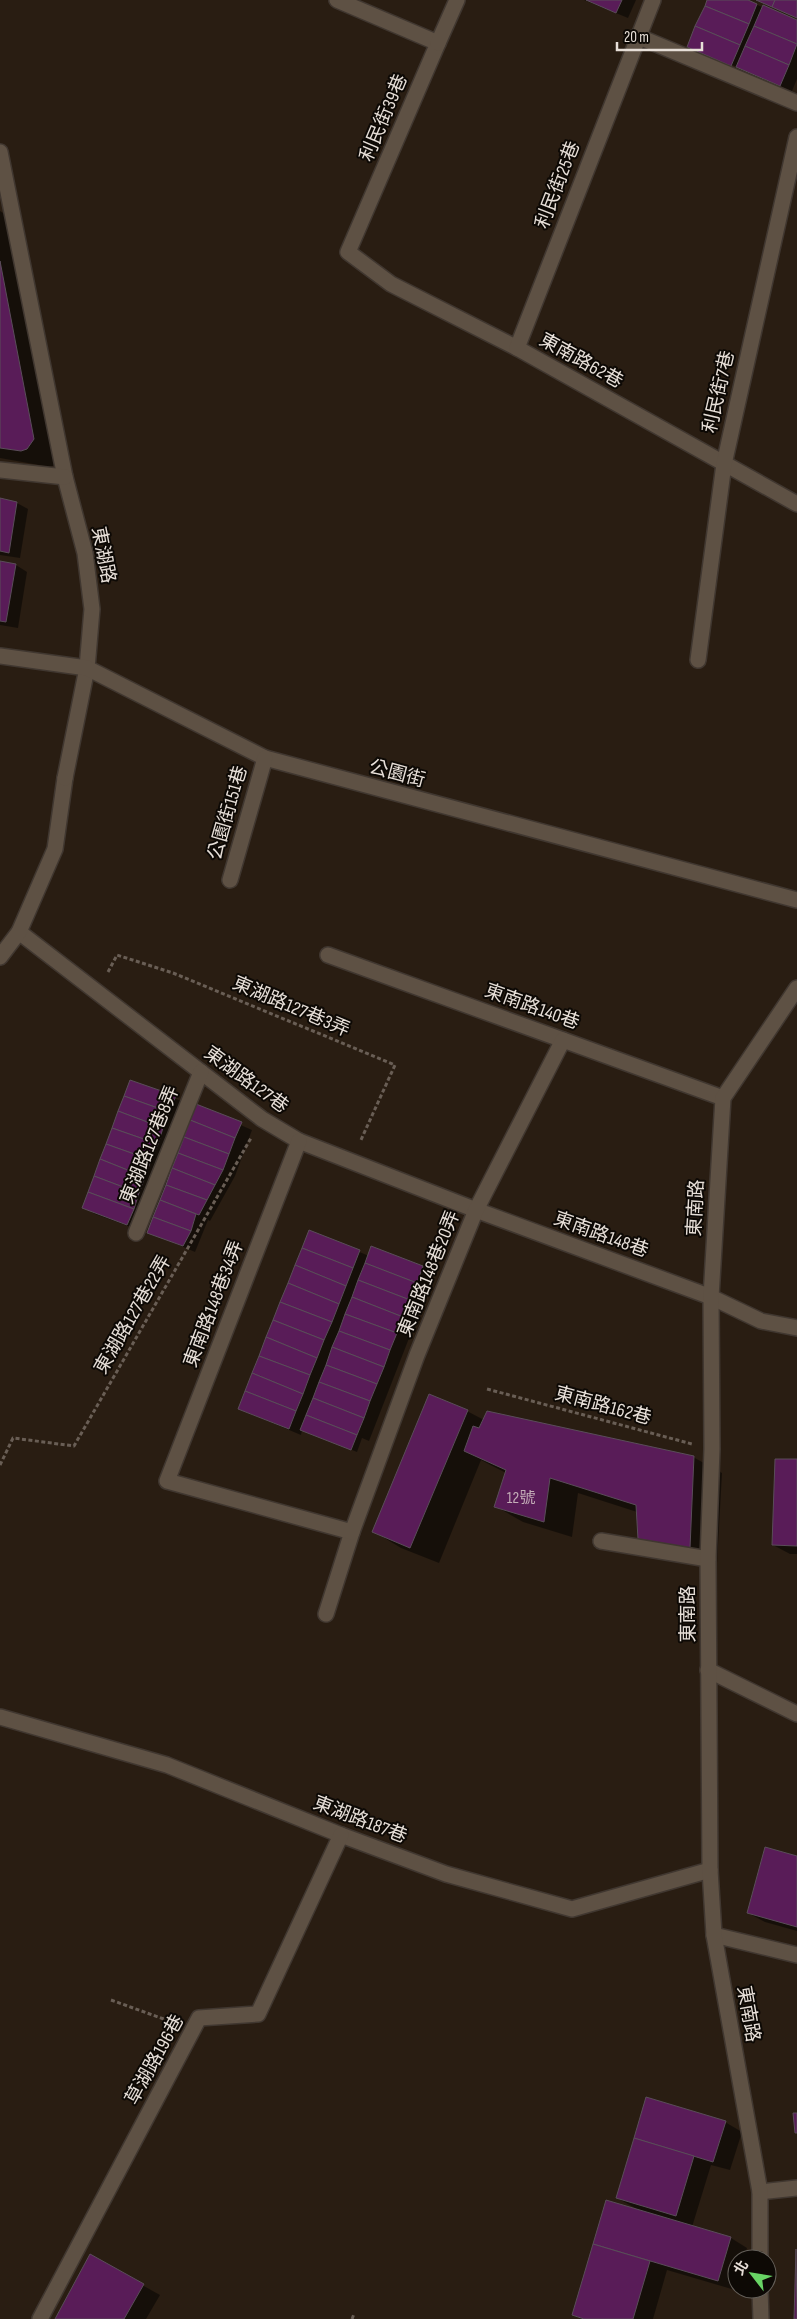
<svg xmlns="http://www.w3.org/2000/svg" width="797" height="2319" viewBox="0 0 797 2319" font-family="'Sofia Sans Condensed','Noto Sans TC',sans-serif">
<style>
.shadow{fill:#0007}
.building{fill:#591c58;stroke:#5a4d59}
.lines{fill:none;stroke-linecap:round;stroke-linejoin:round}
.lane-casing{stroke:#403730;stroke-width:18}
.street-casing{stroke:#403730;stroke-width:18}
.secondary-casing{stroke:#403730;stroke-width:18}
.path{stroke:#695e55;stroke-width:3;stroke-dasharray:4 2.5;stroke-linecap:butt}
.lane{stroke:#5e5144;stroke-width:15}
.street{stroke:#5e5144;stroke-width:15}
.secondary{stroke:#5e5144;stroke-width:15}
.labels{text-anchor:middle;dominant-baseline:central;stroke-width:4;stroke-linejoin:round;paint-order:stroke}
.number-label{font-size:16px;fill:#c4aeb8}
.street-label{font-size:19px;fill:#e7dfd8;stroke:#0d0905}
</style>
<rect width="100%" height="100%" fill="#291d12"/>
<g class="shadow">
<polygon points="584,0 636,0 628,18"/>
<polygon points="708,0 745,0 797,21 797,79 792,91 689,46"/>
<polygon points="755,0 797,0 797,18"/>
<polygon points="0,211 14,220 55,465 50,467 0,458"/>
<polygon points="0,500 17,503 28,509 20,558 0,555"/>
<polygon points="0,563 16,565 27,572 18,628 0,625"/>
<polygon points="175,1098 186,1104 139,1230 95,1214 84,1208"/>
<polygon points="197,1106 252,1130 235,1176 210,1221 208,1220 195,1252 149,1232"/>
<polygon points="310,1231 369,1256 372,1247 434,1274 369,1441 362,1438 357,1452 302,1430 301,1435 239,1409"/>
<polygon points="467,1411 484,1420 693,1457 722,1473 717,1563 668,1554 639,1538 637,1512 578,1493 572,1537 523,1522 495,1506 506,1473 481,1460 439,1563 401,1548 373,1531"/>
<polygon points="797,1460 797,1554 790,1554 773,1545"/>
<polygon points="797,1857 797,1931 765,1922 748,1913"/>
<polygon points="725,2122 742,2132 730,2170 711,2165 692,2227 731,2238 747,2248 744,2259 737,2259 737,2282 735,2290 667,2270 653,2319 581,2319 573,2315 607,2201 637,2209 617,2198"/>
<polygon points="90,2256 160,2295 146,2319 56,2319"/>
<polygon points="797,2266 797,2319 795,2319"/>
</g>
<g class="building">
<polygon points="586,0 622,0 616,13"/>
<polygon points="707,0 748,0 757,4 749,24 705,6"/>
<polygon points="756,0 775,0 772,7"/>
<polygon points="775,0 797,0 797,18 772,7"/>
<polygon points="763,5 797,20 797,44 754,26"/>
<polygon points="705,6 749,24 740,45 695,26"/>
<polygon points="695,26 740,45 731,66 687,47"/>
<polygon points="754,26 797,44 789,65 745,46"/>
<polygon points="745,46 789,65 780,86 736,67"/>
<polygon points="0,261 34,439 27,449 21,451 0,448"/>
<polygon points="0,498 17,502 9,553 0,551"/>
<polygon points="0,561 16,564 6,622 0,621"/>
<polygon points="130,1080 176,1096 169,1112 124,1096"/>
<polygon points="124,1096 169,1112 163,1128 118,1111"/>
<polygon points="196,1104 242,1122 235,1138 190,1120"/>
<polygon points="118,1111 163,1128 158,1144 112,1128"/>
<polygon points="190,1120 235,1138 229,1154 184,1137"/>
<polygon points="112,1128 158,1144 151,1160 106,1144"/>
<polygon points="184,1137 229,1154 223,1170 178,1153"/>
<polygon points="106,1144 151,1160 145,1177 100,1159"/>
<polygon points="178,1153 223,1170 215,1185 172,1168"/>
<polygon points="100,1159 145,1177 139,1193 94,1176"/>
<polygon points="172,1168 215,1185 207,1200 166,1185"/>
<polygon points="94,1176 139,1193 134,1209 88,1192"/>
<polygon points="166,1185 207,1200 199,1215 160,1200"/>
<polygon points="88,1192 134,1209 127,1225 82,1208"/>
<polygon points="160,1200 196,1214 191,1231 153,1217"/>
<polygon points="153,1217 191,1231 183,1246 147,1233"/>
<polygon points="309,1230 360,1250 353,1268 302,1248"/>
<polygon points="371,1246 423,1266 417,1283 365,1263"/>
<polygon points="302,1248 353,1268 346,1286 295,1265"/>
<polygon points="365,1263 417,1283 410,1300 358,1280"/>
<polygon points="295,1265 346,1286 339,1304 288,1283"/>
<polygon points="358,1280 410,1300 403,1317 352,1297"/>
<polygon points="288,1283 339,1304 332,1322 280,1302"/>
<polygon points="352,1297 403,1317 397,1333 345,1314"/>
<polygon points="280,1302 332,1322 324,1340 273,1320"/>
<polygon points="345,1314 397,1333 390,1350 339,1331"/>
<polygon points="273,1320 324,1340 317,1358 266,1337"/>
<polygon points="339,1331 390,1350 384,1367 332,1347"/>
<polygon points="266,1337 317,1358 310,1375 259,1356"/>
<polygon points="332,1347 384,1367 377,1384 326,1365"/>
<polygon points="259,1356 310,1375 303,1394 252,1373"/>
<polygon points="326,1365 377,1384 370,1401 319,1382"/>
<polygon points="252,1373 303,1394 296,1411 245,1391"/>
<polygon points="319,1382 370,1401 364,1418 313,1398"/>
<polygon points="245,1391 296,1411 289,1429 238,1409"/>
<polygon points="429,1394 468,1410 410,1548 372,1532"/>
<polygon points="313,1398 364,1418 357,1435 306,1415"/>
<polygon points="487,1411 694,1456 690,1548 638,1539 636,1505 550,1478 544,1522 494,1507 506,1470 464,1451 473,1426 479,1428"/>
<polygon points="306,1415 357,1435 351,1450 300,1430"/>
<polygon points="775,1459 797,1459 797,1546 772,1545"/>
<polygon points="765,1847 797,1856 797,1927 747,1913"/>
<polygon points="646,2097 726,2121 713,2162 634,2138"/>
<polygon points="793,2113 797,2113 797,2133 795,2133"/>
<polygon points="634,2138 694,2156 676,2216 616,2198"/>
<polygon points="606,2200 731,2237 718,2281 593,2244"/>
<polygon points="593,2244 650,2261 633,2319 584,2319 572,2315"/>
<polygon points="796,2249 797,2319 794,2319"/>
<polygon points="90,2254 144,2284 124,2319 55,2319"/>
</g>
<g class="lines">
<g class="lane-casing">
<g id="lane">
<polyline points="337,0 438,43 348,252 391,284 517,348"/>
<polyline points="637,36 797,103"/>
<polyline points="19,932 262,1119 299,1141 476,1210 711,1297"/>
<polyline points="328,955 563,1040"/>
<polyline points="0,957 19,932 55,849 65,778"/>
<polyline points="136,1233 201,1072"/>
<polyline points="601,1541 708,1559"/>
<polyline points="326,1614 352,1532"/>
<polyline points="0,1717 167,1765 341,1835 446,1874 572,1909 710,1870"/>
<polyline points="760,2192 797,2188"/>
<polyline points="40,2319 199,2018 258,2014 341,1835"/>
</g>
</g>
<g class="street-casing">
<g id="street">
<polyline points="653,0 517,348 797,504"/>
<polyline points="438,43 457,0"/>
<polyline points="0,152 65,477 85,553 92,609 87,668 65,778"/>
<polyline points="0,470 65,477"/>
<polyline points="0,656 87,668 265,758 797,900"/>
<polyline points="698,660 724,464 797,137"/>
<polyline points="230,880 265,758"/>
<polyline points="299,1141 167,1481 352,1532 417,1355 476,1210 563,1040 723,1098"/>
<polyline points="711,1297 761,1321 797,1328"/>
<polyline points="708,1670 797,1714"/>
<polyline points="714,1935 797,1955"/>
</g>
</g>
<g class="secondary-casing">
<g id="secondary">
<polyline points="760,2259 760,2192 714,1935 710,1870 708,1559 712,1449 711,1297 723,1098 797,988"/>
<polyline points="760,2289 761,2319"/>
</g>
</g>
<g class="path">
<polyline points="108,972 117,955 173,973 395,1065 360,1142"/>
<polyline points="487,1389 692,1444"/>
<polyline points="0,1465 13,1438 74,1446 251,1138"/>
<polyline points="111,2000 172,2022"/>
<polyline points="352,2319 354,2314"/>
</g>
<use href="#lane" class="lane"/>
<use href="#street" class="street"/>
<use href="#secondary" class="secondary"/>
</g>
<g class="labels">
<g class="number-label">
<text x="521" y="1498">12號</text>
</g>
<g class="street-label">
<text transform="translate(384 118) rotate(-67)">利民街39巷</text>
<text transform="translate(558 185) rotate(-69)">利民街25巷</text>
<text transform="translate(581 361) rotate(29)">東南路62巷</text>
<text transform="translate(719 392) rotate(-77)">利民街7巷</text>
<text transform="translate(103 555) rotate(79)">東湖路</text>
<text transform="translate(397 774) rotate(15)">公園街</text>
<text transform="translate(228 813) rotate(-74)">公園街151巷</text>
<text transform="translate(291 1007) rotate(23)">東湖路127巷3弄</text>
<text transform="translate(532 1007) rotate(20)">東南路140巷</text>
<text transform="translate(246 1080) rotate(36)">東湖路127巷</text>
<text transform="translate(150 1145) rotate(-68)">東湖路127巷8弄</text>
<text transform="translate(696 1208) rotate(-87)">東南路</text>
<text transform="translate(601 1235) rotate(20)">東南路148巷</text>
<text transform="translate(429 1274) rotate(-68)">東南路148巷20弄</text>
<text transform="translate(214 1304) rotate(-69)">東南路148巷34弄</text>
<text transform="translate(133 1315) rotate(-60)">東湖路127巷22弄</text>
<text transform="translate(603 1406) rotate(15)">東南路162巷</text>
<text transform="translate(688 1614) rotate(-90)">東南路</text>
<text transform="translate(360 1820) rotate(21)">東湖路187巷</text>
<text transform="translate(748 2014) rotate(80)">東南路</text>
<text transform="translate(155 2060) rotate(-61)">草湖路196巷</text>
</g>
</g>
<g transform="translate(752 2274) rotate(301)"><circle r="24" fill="#0d0905" stroke="#645f59"/>
<path d="M0-4L9 19L0 12L-9 19Z" fill="#68d465"/>
<text y="-8" font-size="14" font-weight="bold" text-anchor="middle" fill="#e7dfd8">北</text>
</g>
<path d="M617 42v8h85v-8" fill="none" stroke="#e7dfd8" stroke-width="2.5"/>
<text x="624" y="42" font-size="15" fill="#e7dfd8" stroke="#0d0905" stroke-width="4" paint-order="stroke">20 m</text>
</svg>
